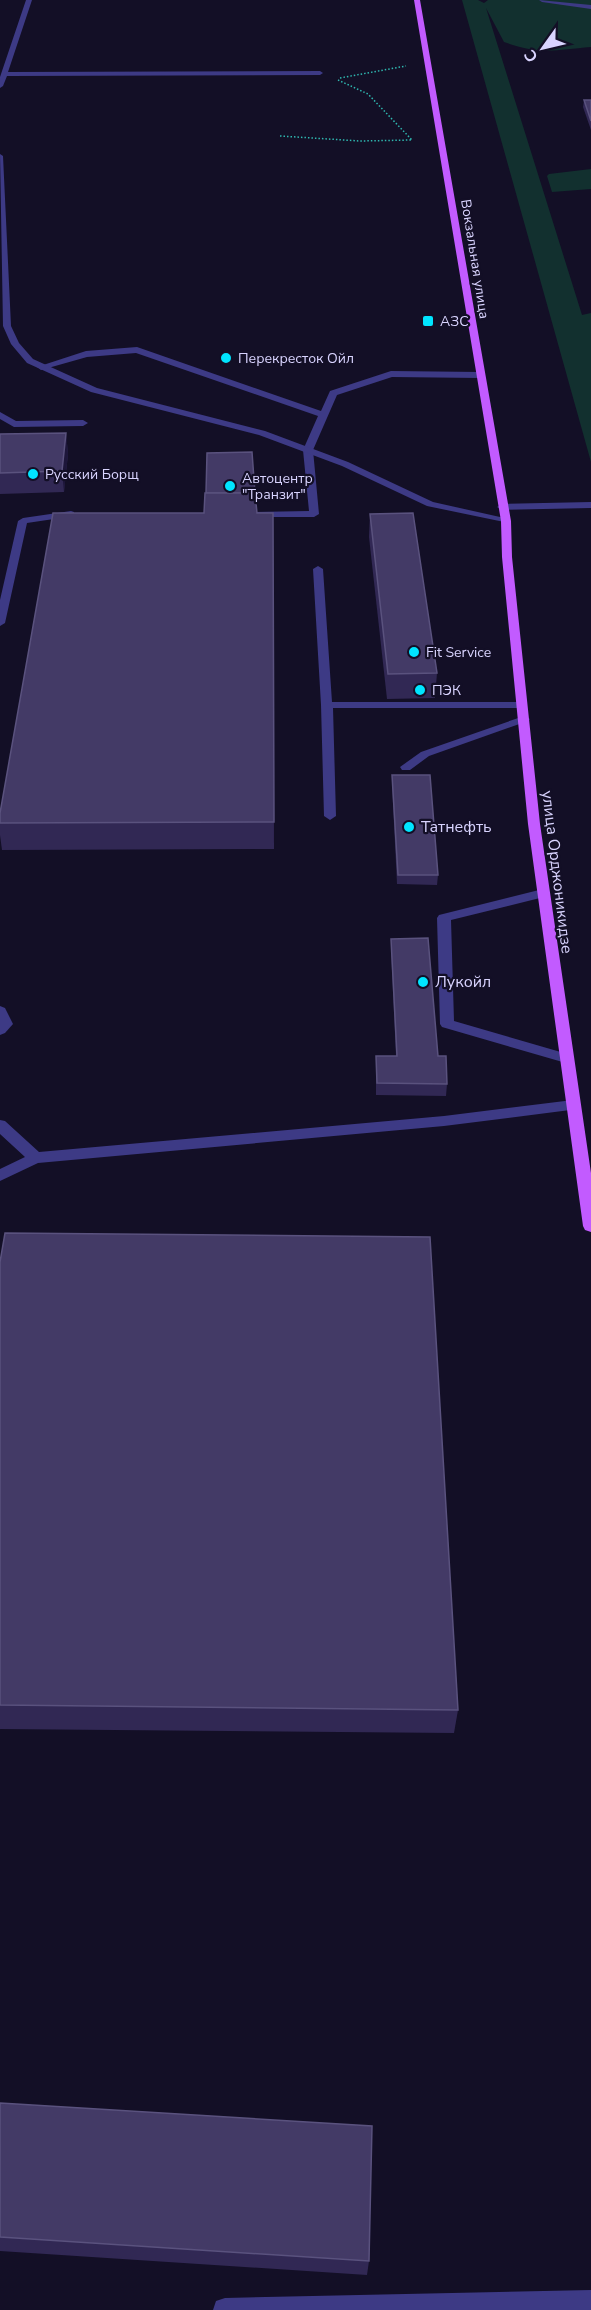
<svg xmlns="http://www.w3.org/2000/svg" width="591" height="2310" viewBox="0 0 591 2310" font-family="'Nunito Sans',sans-serif">
<style>
.green{fill:#12302f}
.lines{fill:none;stroke-linecap:round;stroke-linejoin:round}
.path{stroke:#2fb8b0;stroke-width:1.5;stroke-dasharray:1.5 2;stroke-linecap:butt}
.service{fill:#3d3a85;fill-rule:evenodd}
.tertiary{fill:#3d3a85;fill-rule:evenodd}
.primary{fill:#c25bff;fill-rule:evenodd}
.wall{fill:#312854}
.shaded-wall{fill:#1d163a}
.building{fill:#433a66;stroke:#5a527e;stroke-width:1.5}
.poi-dot{fill:#00e5ff;stroke:#130f26;stroke-width:2}
.labels{text-anchor:middle;dominant-baseline:central;stroke-width:4.5;stroke-linejoin:round;paint-order:stroke}
.far-street-label{font-size:14px;fill:#d9d4ff;stroke:#130f26}
.far-poi-label{font-size:14px;fill:#d9d4ff;stroke:#130f26;text-anchor:start}
.poi-label{font-size:16px;fill:#d9d4ff;stroke:#130f26;text-anchor:start}
.street-label{font-size:16px;fill:#d9d4ff;stroke:#130f26}
</style>
<rect width="100%" height="100%" fill="#130f26"/>
<g class="green">
<path d="M462,0H478L484,3L488,0H591V47C555,50 539,55 504,42L486,8L582,315L591,313V462Z"/>
<polygon points="591,169 591,189 552,192 547,176 549,174"/>
</g>
<g class="lines">
<g class="path">
<polyline points="340,78 406,66"/>
<polyline points="280,136 360,141 412,140 368,94 338,80"/>
</g>
<g class="service">
<polygon points="26,0 32,0 8,72 320,71 323,73 320,75 7,76 3,86 0,88 0,77"/>
<polygon points="539,0 591,5 591,9 542,2"/>
<polygon points="137,347 321,411 330,391 391,371 480,372 484,375 480,378 392,377 337,395 313,450 319,514 314,517 254,517 251,516 251,512 309,511 303,450 318,416 136,353 87,357 41,370 37,367 86,351"/>
<polygon points="0,412 16,421 83,420 88,423 83,426 14,427 0,419"/>
<polygon points="591,502 591,508 502,510 497,507 502,504"/>
<polygon points="71,511 74,512 74,516 27,523 5,623 0,626 0,600 18,521 23,518"/>
<polygon points="318,566 323,569 332,702 521,702 527,705 521,708 333,708 336,816 330,820 324,816 321,705 313,569"/>
<polygon points="524,716 530,719 528,721 429,756 410,770 402,770 400,767 421,752"/>
<polygon points="543,889 548,890 549,893 548,896 451,920 454,1021 571,1055 573,1058 566,1063 442,1027 440,1024 437,918 439,915"/>
<polygon points="0,1006 5,1008 13,1024 5,1033 0,1035"/>
<polygon points="573,1100 578,1101 580,1105 578,1109 444,1126 38,1163 0,1181 0,1169 25,1157 0,1134 0,1120 5,1121 39,1152 444,1116"/>
<polygon points="591,2290 591,2310 213,2310 216,2301 225,2298"/>
</g>
<polygon class="tertiary" points="0,154 3,156 11,326 19,343 33,359 97,388 265,431 348,462 433,502 509,519 509,523 427,506 342,466 259,435 91,392 27,363 11,344 3,326"/>
<polygon class="primary" points="414,0 420,0 511,521 512,557 540,824 591,1173 591,1232 585,1230 583,1226 528,824 502,557 501,521"/>
</g>
<g class="wall">
<polygon points="584,100 591,100 591,130 583,107"/>
<polygon points="66,433 68,454 64,492 0,494 0,434"/>
<polygon points="257,513 273,513 274,849 2,850 0,835 0,813"/>
<polygon points="370,514 437,673 435,698 387,699 369,537"/>
<polygon points="392,775 438,875 437,885 397,884 392,784"/>
<polygon points="391,939 438,1056 447,1084 446,1096 376,1095 376,1056 396,1056 391,950"/>
<polygon points="0,1262 458,1710 454,1733 0,1729"/>
<polygon points="0,2103 369,2261 367,2275 0,2251"/>
</g>
<polygon class="shaded-wall" points="66,433 68,454 64,492 62,471"/>
<g class="building">
<polygon points="584,100 591,100 591,121"/>
<polygon points="66,433 62,471 0,473 0,434"/>
<polygon points="252,452 255,493 206,493 207,453"/>
<polygon points="205,493 255,493 257,513 273,513 274,822 0,823 0,813 53,513 204,513"/>
<polygon points="413,513 437,673 388,674 370,514"/>
<polygon points="392,775 430,775 438,875 398,875"/>
<polygon points="428,938 438,1056 446,1056 447,1084 377,1083 376,1056 397,1056 391,939"/>
<polygon points="5,1233 430,1237 458,1710 0,1705 0,1262"/>
<polygon points="0,2103 372,2126 369,2261 0,2237"/>
</g>
<g class="poi-dot">
<rect x="422" y="315" width="12" height="12" rx="3"/>
<circle cx="226" cy="358" r="6"/>
<circle cx="33" cy="474" r="6"/>
<circle cx="230" cy="486" r="6"/>
<circle cx="414" cy="652" r="6"/>
<circle cx="420" cy="690" r="6"/>
<circle cx="409" cy="827" r="6"/>
<circle cx="423" cy="982" r="6"/>
</g>
<g class="labels">
<g class="far-street-label">
<text transform="translate(475 259) rotate(81)">Вокзальная улица</text>
</g>
<g class="far-poi-label">
<text x="440" y="321">АЗС</text>
<text x="238" y="358">Перекресток Ойл</text>
<text x="45" y="474">Русский Борщ</text>
<text x="242" y="478">Автоцентр<tspan x="242" dy="16">"Транзит"</tspan></text>
<text x="426" y="652">Fit Service</text>
<text x="432" y="690">ПЭК</text>
</g>
<g class="poi-label">
<text x="421" y="827">Татнефть</text>
<text x="435" y="982">Лукойл</text>
</g>
<g class="street-label">
<text transform="translate(557 872) rotate(83)">улица Орджоникидзе</text>
</g>
</g>
<g transform="translate(543 48) rotate(236)" stroke="#130f26" stroke-width="4.5" paint-order="stroke">
<path d="M0-4.5L10 22L0 15L-10 22Z" fill="#d9d4ff"/>
<text y="-9" font-size="16" font-weight="bold" text-anchor="middle" fill="#d9d4ff">С</text>
</g>
</svg>
